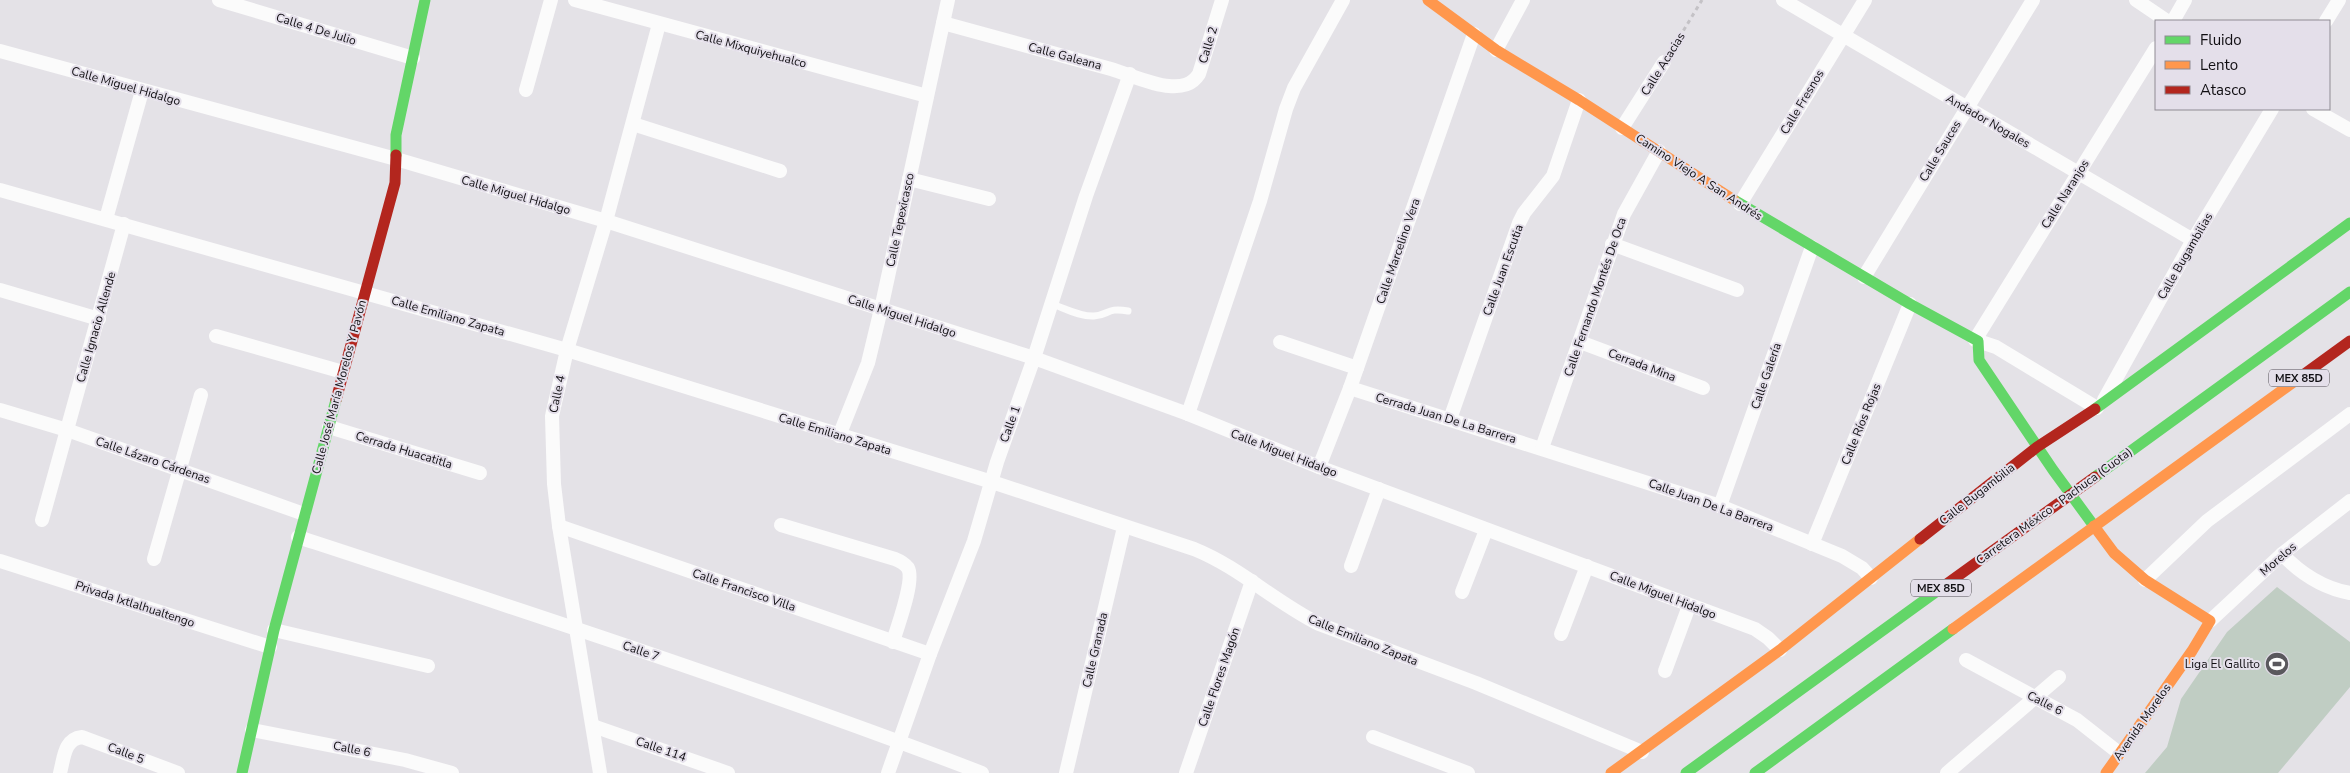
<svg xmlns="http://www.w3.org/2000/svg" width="2350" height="773" viewBox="0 0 2350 773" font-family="'Nunito Sans',sans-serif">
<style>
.garden{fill:#c0cdc3}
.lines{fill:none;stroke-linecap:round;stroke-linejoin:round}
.path{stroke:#c4c2c6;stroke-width:3;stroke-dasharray:4 4;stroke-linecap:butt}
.lane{stroke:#fbfbfb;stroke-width:7}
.street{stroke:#fbfbfb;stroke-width:14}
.fast{stroke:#63d668;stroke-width:11}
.slow{stroke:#ff974d;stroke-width:11}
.jam{stroke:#b3261e;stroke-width:11}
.labels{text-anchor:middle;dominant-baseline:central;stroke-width:4;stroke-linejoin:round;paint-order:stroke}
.shield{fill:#e4dfea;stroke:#504d53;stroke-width:1}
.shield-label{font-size:11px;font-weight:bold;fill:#100e12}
.street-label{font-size:12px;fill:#100e12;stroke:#e4dfea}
.poi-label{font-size:12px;fill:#100e12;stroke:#e4dfea;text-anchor:end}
</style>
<rect width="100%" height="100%" fill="#e4e2e7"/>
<polygon class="garden" points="2277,587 2350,642 2350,687 2278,773 2145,773 2167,747 2181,699 2227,632"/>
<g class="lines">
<polyline class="path" points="1671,51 1702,0"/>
<path class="lane" d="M1052,304C1064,308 1081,317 1094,316C1109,315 1107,307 1128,311"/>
<g class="street">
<polyline points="219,0 413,58"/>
<polyline points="575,0 927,96"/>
<polyline points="1783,0 2193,240"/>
<polyline points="2136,0 2167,21"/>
<polyline points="2173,21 2185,0"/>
<polyline points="2326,21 2339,0"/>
<path d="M943,23C999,38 1055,54 1111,69C1128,74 1152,85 1169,86C1182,87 1192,85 1199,74L1222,0"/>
<polyline points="1496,50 1523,0"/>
<polyline points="0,51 396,159 606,221 1034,358 1188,414 1319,467 1755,629 1768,638 1780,650"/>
<polyline points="526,90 551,0"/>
<polyline points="2313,109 2350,130"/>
<polyline points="633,124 780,171"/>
<polyline points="1622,128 1664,62"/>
<polyline points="909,179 989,199"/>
<path d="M0,190L567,350L992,482L1194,549C1239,567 1275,602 1319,624L1476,683L1642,752"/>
<polyline points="1740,204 1865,0"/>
<polyline points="106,219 142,91"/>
<polyline points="1612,244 1737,290"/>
<polyline points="1864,277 2033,0"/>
<polyline points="0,290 99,319"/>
<polyline points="216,336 343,372"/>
<polyline points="1975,340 2156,48"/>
<polyline points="1978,341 1996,347 2097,408"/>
<polyline points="1280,342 1357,368"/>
<polyline points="1580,342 1703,388"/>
<polyline points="1350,388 1720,506 1842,556 1862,568 1871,578"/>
<polyline points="2104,400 2193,240 2272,109"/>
<polyline points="0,410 67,430 304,514"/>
<polyline points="1188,414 1260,201 1286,109 1294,88 1343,0"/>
<polyline points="1450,419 1519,223 1524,213 1553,176 1579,100"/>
<polyline points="329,427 480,473"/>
<polyline points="839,436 868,363 881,309 948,0"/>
<polyline points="1542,448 1624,214 1659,151"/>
<polyline points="1319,467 1350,388 1474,34"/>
<polyline points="1720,506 1812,247"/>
<polyline points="42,520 124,224"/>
<path d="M781,525L895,559C900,561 905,564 908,568C915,581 897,627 893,642"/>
<polyline points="559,526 930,654"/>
<path d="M298,537C527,612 757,687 982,773"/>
<polyline points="1812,544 1910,304"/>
<path d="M2282,554C2300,573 2323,588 2350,593"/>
<polyline points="154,559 201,395"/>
<polyline points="0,561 270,647"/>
<polyline points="1351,566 1379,489"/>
<polyline points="2145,580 2207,521 2350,414"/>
<polyline points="1462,592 1486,530"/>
<polyline points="2210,621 2282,554 2350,501"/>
<polyline points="274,630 428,666"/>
<polyline points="1561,634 1587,566"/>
<polyline points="1966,660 2077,720 2119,753"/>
<polyline points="1665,671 1689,606"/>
<polyline points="593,726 728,773"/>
<polyline points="252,730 405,760 452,773"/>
<polyline points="1373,737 1468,773"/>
<path d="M60,773C64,758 64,739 82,737L178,773"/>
<polyline points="600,773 559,526 554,484 552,416 567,350 606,221 659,24"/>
<polyline points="888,773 930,654 974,541 997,462 1034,358 1086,196 1130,74"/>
<polyline points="1066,773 1124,527"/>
<polyline points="1186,773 1252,581"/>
<polyline points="1947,773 2059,677"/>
</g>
<g class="fast">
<polyline points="396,155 396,135 425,0"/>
<polyline points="1734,200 1910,304 1978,341 1979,360 2053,470 2094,526"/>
<polyline points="2095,409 2350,223"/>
<polyline points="2095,477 2350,292"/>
<polyline points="242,773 274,630 336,400"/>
<polyline points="1686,773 1944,586"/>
<polyline points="1755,773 1953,629"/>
</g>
<g class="slow">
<polyline points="1428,0 1496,50 1579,100 1734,200"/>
<polyline points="2094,526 2114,553 2145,580 2210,621 2192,651 2106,773"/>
<polyline points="1953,629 2299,378"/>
<polyline points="1611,773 1780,650 1920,539"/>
</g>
<g class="jam">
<polyline points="2299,378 2350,341"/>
<polyline points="336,400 395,183 396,155"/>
<polyline points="1920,539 2037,447 2095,409"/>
<polyline points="1944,586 2095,477"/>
</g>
</g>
<defs>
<g id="stadium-disc" transform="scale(1.25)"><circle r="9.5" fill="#5a585d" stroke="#e4dfea"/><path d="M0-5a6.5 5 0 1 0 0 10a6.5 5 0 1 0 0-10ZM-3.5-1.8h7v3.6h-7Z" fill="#fff"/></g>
</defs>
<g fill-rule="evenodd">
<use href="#stadium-disc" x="2277" y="664"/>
</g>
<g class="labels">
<g class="shield">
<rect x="2269" y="369.5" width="60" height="17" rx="4"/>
<rect x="1911" y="579.5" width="60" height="17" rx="4"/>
</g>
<g class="shield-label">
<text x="2299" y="378">MEX 85D</text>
<text x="1941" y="588">MEX 85D</text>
</g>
<g class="street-label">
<text transform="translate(316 29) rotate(17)">Calle 4 De Julio</text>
<text transform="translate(1208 45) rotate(-73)">Calle 2</text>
<text transform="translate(751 49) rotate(15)">Calle Mixquiyehualco</text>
<text transform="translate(1065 56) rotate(15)">Calle Galeana</text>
<text transform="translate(1663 64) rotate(-58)">Calle Acacias</text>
<text transform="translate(126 86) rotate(16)">Calle Miguel Hidalgo</text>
<text transform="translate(1802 102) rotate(-59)">Calle Fresnos</text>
<text transform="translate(1988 121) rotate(30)">Andador Nogales</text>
<text transform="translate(1940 151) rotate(-59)">Calle Sauces</text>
<text transform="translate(1699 177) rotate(33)">Camino Viejo A San Andrés</text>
<text transform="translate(2065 194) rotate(-58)">Calle Naranjos</text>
<text transform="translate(516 195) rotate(16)">Calle Miguel Hidalgo</text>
<text transform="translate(900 220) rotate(-78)">Calle Tepexicasco</text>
<text transform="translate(1398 251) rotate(-71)">Calle Marcelino Vera</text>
<text transform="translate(2185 256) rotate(-60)">Calle Bugambilias</text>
<text transform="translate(1503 270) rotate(-70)">Calle Juan Escutia</text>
<text transform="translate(1595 297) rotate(-71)">Calle Fernando Montés De Oca</text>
<text transform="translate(448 316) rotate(16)">Calle Emiliano Zapata</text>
<text transform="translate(902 316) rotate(18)">Calle Miguel Hidalgo</text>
<text transform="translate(96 327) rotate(-74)">Calle Ignacio Allende</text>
<text transform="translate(1642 365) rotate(21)">Cerrada Mina</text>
<text transform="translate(1766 376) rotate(-71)">Calle Galería</text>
<text transform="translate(339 387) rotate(-75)">Calle José María Morelos Y Pavón</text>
<text transform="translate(557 394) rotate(-78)">Calle 4</text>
<text transform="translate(1446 418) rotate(17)">Cerrada Juan De La Barrera</text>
<text transform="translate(1010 424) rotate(-70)">Calle 1</text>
<text transform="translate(1861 424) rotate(-68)">Calle Ríos Rojas</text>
<text transform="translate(835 434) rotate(17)">Calle Emiliano Zapata</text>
<text transform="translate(404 450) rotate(17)">Cerrada Huacatitla</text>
<text transform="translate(1284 453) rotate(21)">Calle Miguel Hidalgo</text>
<text transform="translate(153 460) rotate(19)">Calle Lázaro Cárdenas</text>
<text transform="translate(1977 494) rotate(-38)">Calle Bugambilia</text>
<text transform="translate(1711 505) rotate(20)">Calle Juan De La Barrera</text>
<text transform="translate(2054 506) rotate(-36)">Carretera México - Pachuca (Cuota)</text>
<text transform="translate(2278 559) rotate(-41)">Morelos</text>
<text transform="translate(744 590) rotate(19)">Calle Francisco Villa</text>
<text transform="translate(1663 595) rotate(21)">Calle Miguel Hidalgo</text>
<text transform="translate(135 604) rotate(18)">Privada Ixtlalhualtengo</text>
<text transform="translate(1363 640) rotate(22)">Calle Emiliano Zapata</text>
<text transform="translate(1095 650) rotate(-77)">Calle Granada</text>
<text transform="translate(641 651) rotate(19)">Calle 7</text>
<text transform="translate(1219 677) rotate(-71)">Calle Flores Magón</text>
<text transform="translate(2045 703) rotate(27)">Calle 6</text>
<text transform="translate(2142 722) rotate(-55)">Avenida Morelos</text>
<text transform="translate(352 749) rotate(11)">Calle 6</text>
<text transform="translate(661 749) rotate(19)">Calle 114</text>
<text transform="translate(126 753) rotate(21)">Calle 5</text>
</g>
<g class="poi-label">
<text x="2260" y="664">Liga El Gallito</text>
</g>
</g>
<rect x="2155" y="20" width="175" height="90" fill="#e4dfea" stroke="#8f8b94"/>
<rect x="2165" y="36" width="25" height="8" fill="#63d668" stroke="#8f8b94"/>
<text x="2200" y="45" font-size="15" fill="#100e12">Fluido</text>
<rect x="2165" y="61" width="25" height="8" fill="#ff974d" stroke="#8f8b94"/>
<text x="2200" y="70" font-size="15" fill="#100e12">Lento</text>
<rect x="2165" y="86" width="25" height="8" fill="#b3261e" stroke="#8f8b94"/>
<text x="2200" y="95" font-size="15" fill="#100e12">Atasco</text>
</svg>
